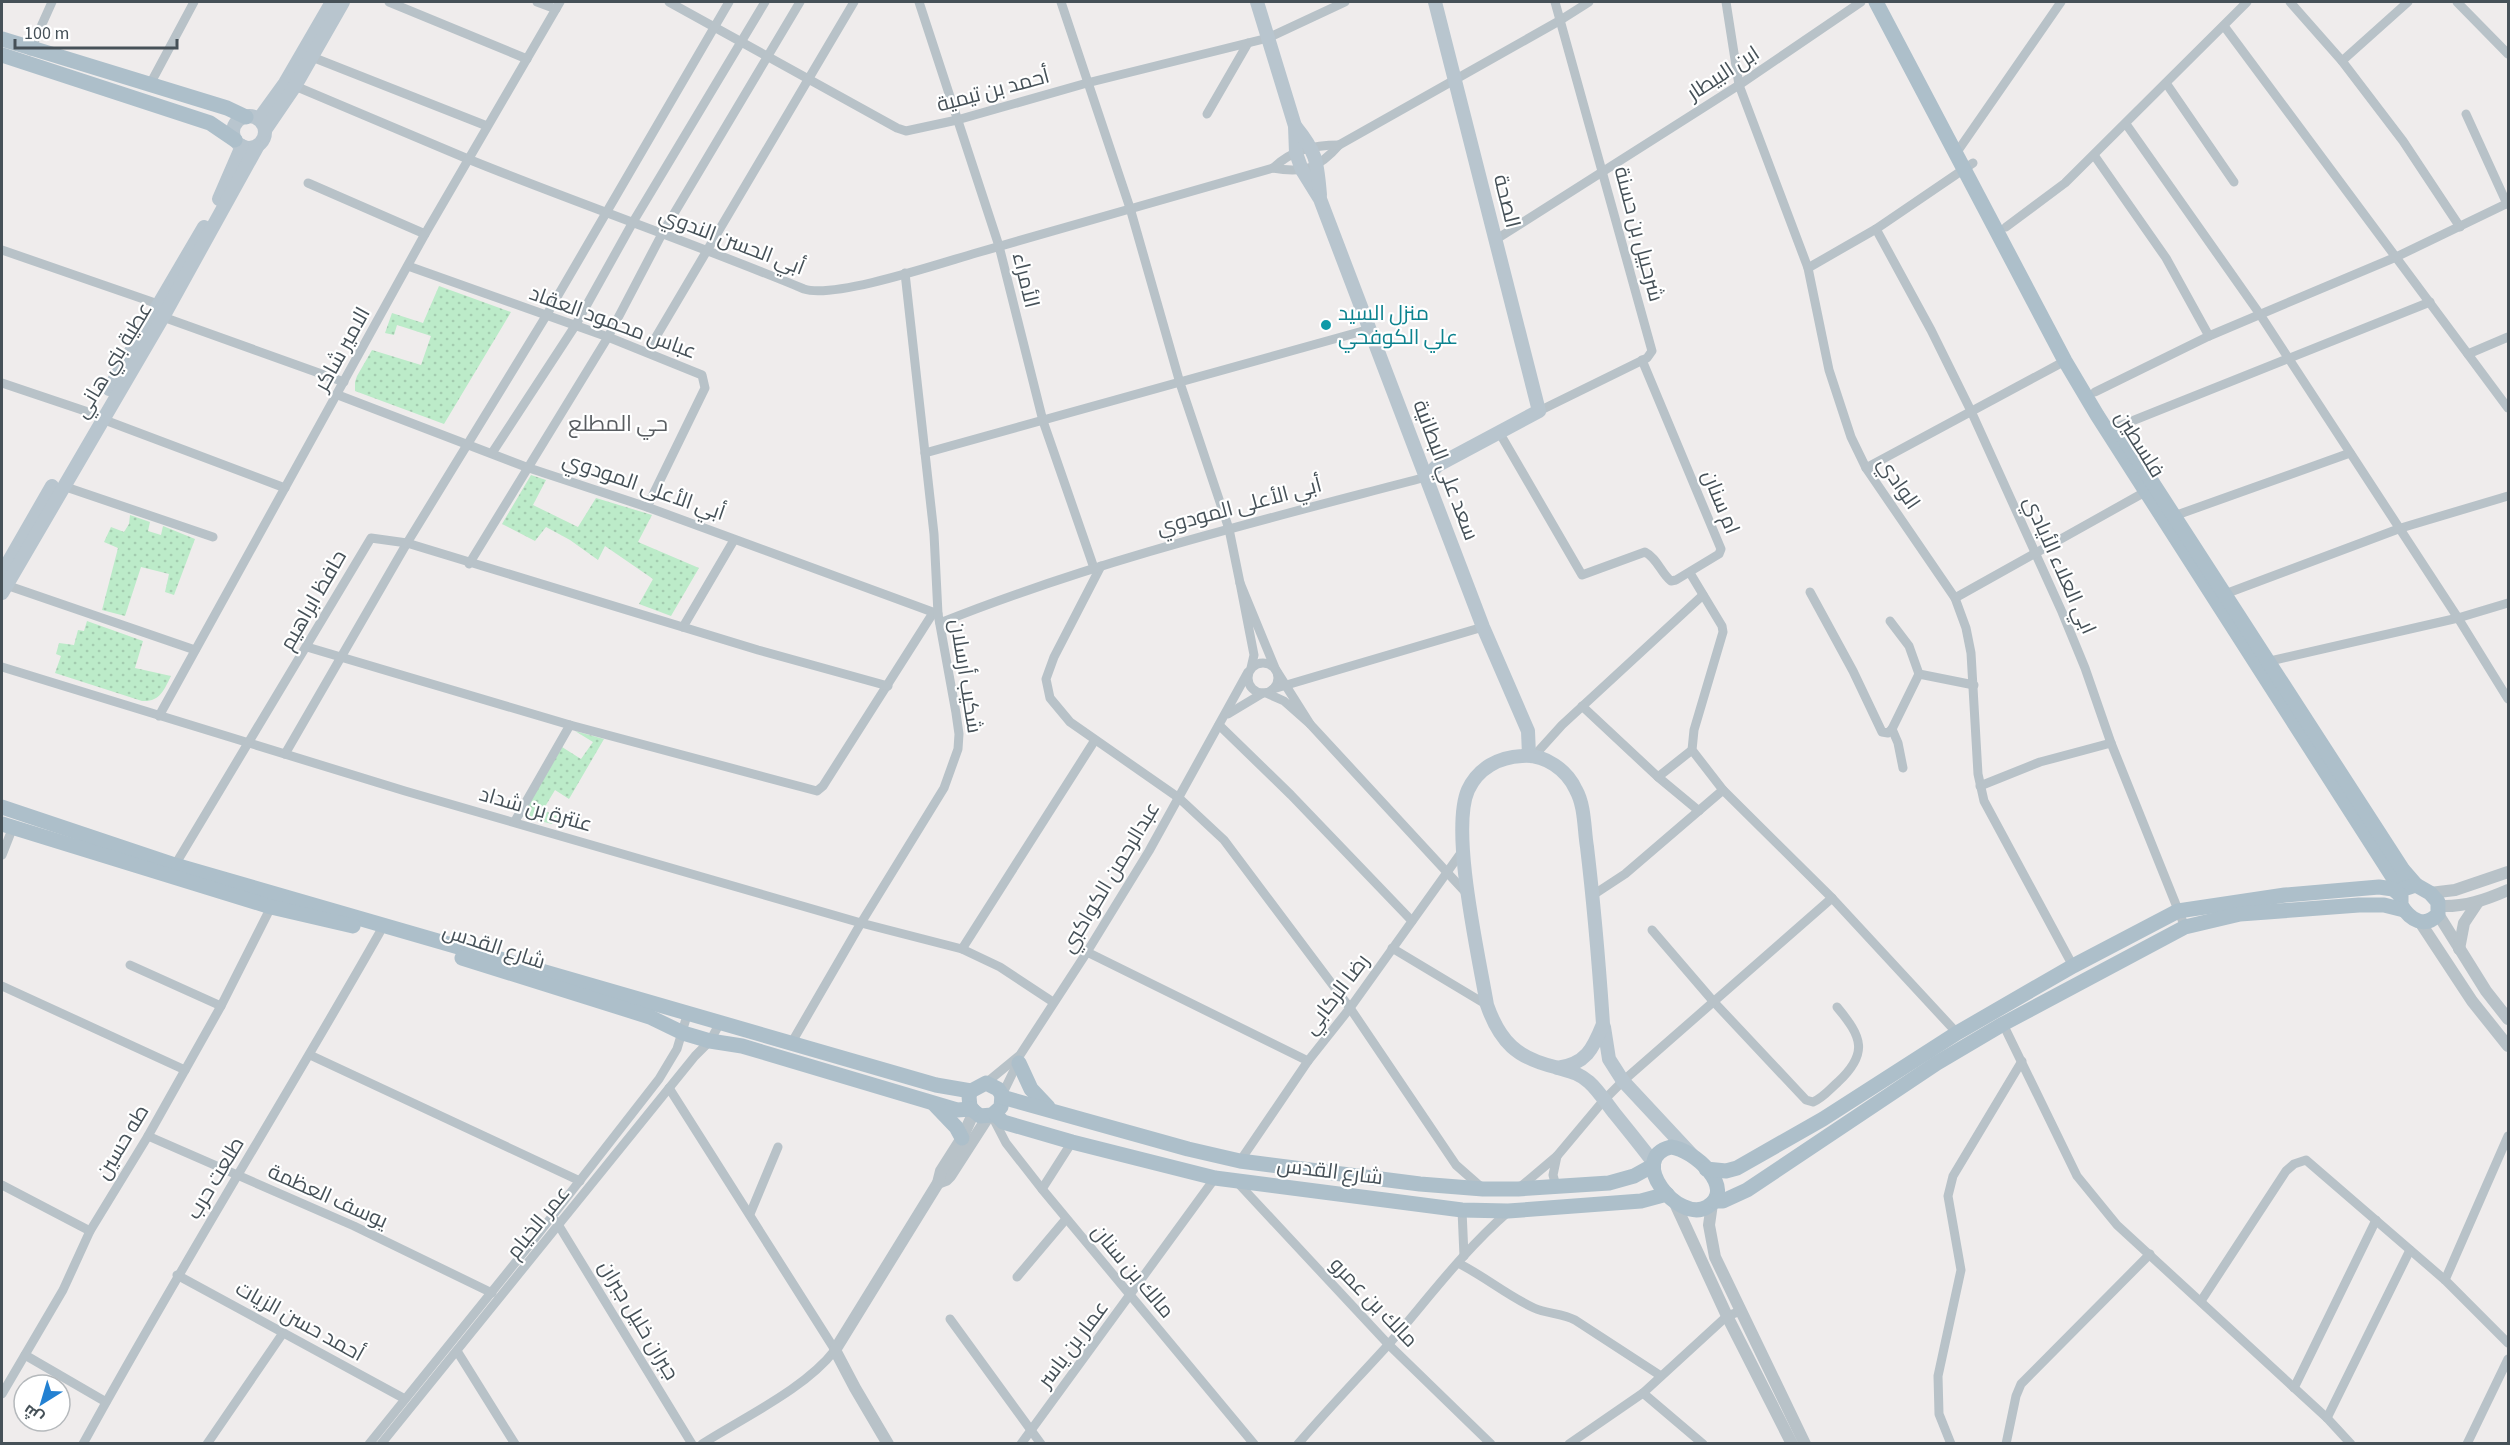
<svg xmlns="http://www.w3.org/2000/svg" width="2510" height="1445" viewBox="0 0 2510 1445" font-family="'Source Sans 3',Cairo,sans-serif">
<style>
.garden{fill:url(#garden-dots)}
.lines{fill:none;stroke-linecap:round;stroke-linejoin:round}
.minor{stroke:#b8c2c8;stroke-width:9}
.tertiary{stroke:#b8c2c8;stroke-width:12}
.secondary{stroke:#b8c5ce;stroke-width:14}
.primary{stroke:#adbfca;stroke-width:15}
.culture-dot{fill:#0f9aa8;stroke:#fff;stroke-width:2}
.labels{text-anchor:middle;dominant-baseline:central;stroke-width:4.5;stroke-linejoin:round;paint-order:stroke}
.street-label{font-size:21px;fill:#465158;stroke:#fff}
.culture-label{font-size:21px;fill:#0d838f;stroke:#fff;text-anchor:start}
.neighbourhood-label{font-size:22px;fill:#595d61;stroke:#fff}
</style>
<defs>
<pattern id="garden-dots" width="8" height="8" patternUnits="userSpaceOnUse" patternTransform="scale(1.5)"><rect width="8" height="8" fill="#bcebc9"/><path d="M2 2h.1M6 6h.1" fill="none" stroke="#a3cbaf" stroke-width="1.8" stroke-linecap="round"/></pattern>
</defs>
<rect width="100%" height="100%" fill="#efecec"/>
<g class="garden">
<polygon points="439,286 511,312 444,424 355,391 355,382 357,376 372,350 421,365 431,336 397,325 394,335 385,333 392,313 423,323"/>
<polygon points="531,475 546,480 533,505 578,527 596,498 652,515 638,542 699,568 671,616 639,604 653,579 605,546 598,560 570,540 546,527 535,541 502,524"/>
<polygon points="130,515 150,522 148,531 161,535 163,526 195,539 174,595 165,592 169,574 141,567 125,616 102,610 118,548 104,542 111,527 124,532 129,524"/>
<path d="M87,621L143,641L135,668L171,676C164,690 160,702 142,701L55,673L61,656L56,654L59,643L74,645L78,630L84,631Z"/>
<polygon points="575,731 604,739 569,799 555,790 543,810 557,816 552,824 521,816 562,747 581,759 593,742"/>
</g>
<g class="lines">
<g class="minor">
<polyline points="389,2 527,59"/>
<polyline points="537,2 556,9"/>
<polyline points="669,2 897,128 906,131 957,120 1087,83 1268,38 1345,2"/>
<polyline points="919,2 999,246 1043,421 1094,568"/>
<polyline points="1061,2 1130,208 1180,383 1229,529 1240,583"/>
<polyline points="1726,2 1739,85 1808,268 1829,370 1851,437 1866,468 1955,598 1966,628 1971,653 1978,774 1984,801 2073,966"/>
<polyline points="2290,2 2342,61 2408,2"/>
<polyline points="2457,2 2508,54"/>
<polyline points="2224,26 2508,408"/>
<polyline points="30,51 52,2"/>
<polyline points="312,57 487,126"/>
<polyline points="2342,61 2403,141 2460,227"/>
<polyline points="2166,83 2234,182"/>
<polyline points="149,86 194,2"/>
<path d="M295,86C353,110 410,135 468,159C579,204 693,243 804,289C835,299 941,263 976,253C1075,225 1174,196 1273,168C1304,174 1319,168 1339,145L1559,21L1589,2"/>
<polyline points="1207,114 1248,43"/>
<polyline points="2466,114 2507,204"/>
<polyline points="2126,124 2259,313 2458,618 2508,699"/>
<polyline points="1957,152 2061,2"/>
<polyline points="2094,155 2166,258 2209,336"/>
<path d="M1273,168C1292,150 1313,145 1339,145"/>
<polyline points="308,183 425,234"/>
<polyline points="2006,227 2065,183 2247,2"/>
<polyline points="1876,229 1931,330 1971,411 2062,612 2085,668 2111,743 2185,927"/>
<polyline points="1495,240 1739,85 1861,2"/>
<polyline points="2,250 158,304"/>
<polyline points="408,266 608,337 702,375 705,388 647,507"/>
<polyline points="1808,268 1876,229 1973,163"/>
<polyline points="163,317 344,382"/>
<polyline points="647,352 854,2"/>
<polyline points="2468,354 2508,337"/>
<polyline points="2,383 94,414"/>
<polyline points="2095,392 2209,336 2396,257 2508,203"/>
<polyline points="338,395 526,467 647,507 938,614"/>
<polyline points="1539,411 1647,358 1652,351 1555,2"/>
<polyline points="102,419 285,488"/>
<polyline points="2117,427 2430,302"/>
<path d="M1499,432L1582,575L1645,552C1657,558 1661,573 1671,581L1676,580L1719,554L1721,549L1642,360"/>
<polyline points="492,453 575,326 633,222 765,2"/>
<polyline points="925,453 1370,329"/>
<polyline points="1866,468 2065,361"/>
<polyline points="63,486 213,537"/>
<polyline points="2174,516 2350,453"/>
<polyline points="469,564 608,337 663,232 800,2"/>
<polyline points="1101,566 1054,657 1046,679 1050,698 1070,722 1179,798 1224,840 1350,1008 1456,1165 1481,1187"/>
<polyline points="1690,573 1722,626 1723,632 1694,730 1692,750 1723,790 1832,898 1957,1033"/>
<polyline points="6,585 195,650"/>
<polyline points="1810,592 1853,671 1882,732 1888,733 1892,729"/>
<polyline points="2225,594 2401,528 2508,496"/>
<polyline points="1955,598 2145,492"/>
<polyline points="1890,621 1909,646 1919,674 1974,685"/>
<path d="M940,623C1097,560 1263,520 1426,477"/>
<polyline points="683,627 734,540"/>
<polyline points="307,647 570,725 817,791 823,786 933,613"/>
<polyline points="2266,662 2458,618 2508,603"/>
<circle cx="1263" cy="678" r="15"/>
<polyline points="2,667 405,791 861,923 962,949 1000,967 1053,1002"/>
<polyline points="1251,668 1254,655 1240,583 1275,668"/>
<polyline points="1273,689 1483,627"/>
<polyline points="1266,693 1284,701 1310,724 1276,670"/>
<polyline points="1582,706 1658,777 1699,811"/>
<polyline points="1228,714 1263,693"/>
<polyline points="159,716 425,234 560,2"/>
<polyline points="1310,724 1468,895"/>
<polyline points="1219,725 1291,795 1412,921"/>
<polyline points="285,754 407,543 546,316 729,2"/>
<polyline points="1534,756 1562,725 1703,595"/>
<polyline points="1903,768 1898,743 1892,729 1919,674"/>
<polyline points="1658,777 1692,750"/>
<polyline points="1980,786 2040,762 2111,743"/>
<polyline points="515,821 570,725"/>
<polyline points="2,855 13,827"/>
<polyline points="175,865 371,538 407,543 758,650 888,686"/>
<polyline points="1593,895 1625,874 1723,790"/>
<path d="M1652,930L1713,1001L1806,1100L1813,1102C1823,1098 1830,1089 1838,1082C1869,1053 1862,1037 1837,1007"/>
<polyline points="1392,948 1487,1005"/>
<polyline points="962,949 1095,740"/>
<polyline points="1087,952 1308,1061"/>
<polyline points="130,965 221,1006"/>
<polyline points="2,986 185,1070"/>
<polyline points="2003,1024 2077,1176 2117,1225 2327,1418 2351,1444"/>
<polyline points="792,1042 861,923 944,788 958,749 959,734 956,713 938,614 934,534 905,273"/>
<polyline points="310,1055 580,1181"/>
<polyline points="986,1083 1020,1055 1087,952 1149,851 1248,672"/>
<path d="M669,1088L835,1350C805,1389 744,1417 702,1444"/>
<polyline points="1002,1095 1019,1060"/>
<polyline points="993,1118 1006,1143 1042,1189 1254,1444"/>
<polyline points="148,1136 354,1226 492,1293"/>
<polyline points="1557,1156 1604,1100 1623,1081 1832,898"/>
<polyline points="1240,1161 1308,1061 1350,1008 1463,850"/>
<polyline points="1237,1182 1388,1344 1491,1444"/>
<polyline points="2,1185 90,1231"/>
<polyline points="1519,1188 1557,1156 1553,1175 1556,1186"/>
<polyline points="1042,1189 1072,1142"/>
<polyline points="1462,1210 1464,1256"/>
<polyline points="750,1214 778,1147"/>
<polyline points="556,1221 692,1444"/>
<path d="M1458,1263C1484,1276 1508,1296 1534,1308C1547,1314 1562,1313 1575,1320L1661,1376"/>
<polyline points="177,1275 405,1399"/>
<polyline points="1017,1277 1066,1219"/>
<polyline points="2445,1280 2508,1136"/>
<polyline points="2201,1301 2286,1171 2294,1164 2306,1160 2445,1280 2508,1343"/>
<polyline points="950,1319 1041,1444"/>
<polyline points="457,1351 515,1444"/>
<polyline points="25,1355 106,1402"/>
<polyline points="2294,1388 2376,1220"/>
<polyline points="1643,1393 1703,1444"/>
<polyline points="2,1394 63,1290 90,1231 148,1136 221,1006 271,907"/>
<polyline points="2327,1418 2410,1250"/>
<path d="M83,1444C178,1270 283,1103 380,932"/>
<polyline points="207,1444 283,1333"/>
<polyline points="369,1444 532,1242 659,1079 677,1049 688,1012"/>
<polyline points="381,1444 695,1056 710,1041 721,1021"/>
<polyline points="1021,1444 1215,1178"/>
<path d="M1298,1444C1327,1410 1358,1378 1388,1345C1427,1300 1463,1251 1508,1212"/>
<polyline points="1569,1444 1643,1393 1727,1316 1741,1311"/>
<polyline points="1951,1444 1939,1414 1938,1376 1961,1270 1948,1196 1953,1176 2022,1061"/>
<polyline points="2006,1444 2016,1396 2021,1384 2150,1254"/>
<polyline points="2467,1444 2508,1359"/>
</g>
<g class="tertiary">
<polyline points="2430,893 2455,890 2508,872"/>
<path d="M2440,906C2465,907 2485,900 2508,890"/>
<polyline points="2438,914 2486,991 2508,1019"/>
<polyline points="2420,922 2472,1001 2508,1046"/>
<polyline points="2459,949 2464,923 2478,902"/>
<polyline points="938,1183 946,1180 950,1176 988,1117"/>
<polyline points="1673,1199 1727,1316 1792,1444"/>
<polyline points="1712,1204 1709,1225 1715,1257 1805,1444"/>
<polyline points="888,1444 855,1388 835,1350 938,1183 941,1171 962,1138 974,1112"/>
</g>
<g class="secondary">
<polyline points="1257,2 1295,126 1296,153 1302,170 1320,199 1483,627 1528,731 1529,755"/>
<circle cx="249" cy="132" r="16"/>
<polyline points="259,119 285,83 332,2"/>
<path d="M1295,126C1317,153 1317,161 1320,195"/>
<polyline points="265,130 295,86 343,2"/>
<polyline points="219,199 242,146"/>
<polyline points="109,389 204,227"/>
<polyline points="1426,477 1438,465 1539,411 1435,2"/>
<polyline points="2,573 52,486"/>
<polyline points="2,593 163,317 257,147"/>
<polyline points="1604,1027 1609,1059 1623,1081 1692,1155"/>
<path d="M1557,1068C1586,1064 1593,1049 1603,1024C1599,965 1594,906 1587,847C1584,829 1585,806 1576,790C1567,770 1545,754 1522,756C1499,757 1478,768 1468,790C1450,831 1479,957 1487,1005C1500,1042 1517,1058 1555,1067C1568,1071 1578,1072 1589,1082C1599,1091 1607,1104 1615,1114C1628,1130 1641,1146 1653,1162"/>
</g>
<g class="primary">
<polyline points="1876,2 2065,361 2097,415 2401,890"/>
<polyline points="2,39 227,108 246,117"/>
<polyline points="2,55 210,123 235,140"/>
<polyline points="2121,434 2403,870 2416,885"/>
<polyline points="2,807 175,865 936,1085 971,1091 986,1083 998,1089 1002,1095 1001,1107 992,1115 980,1116 970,1108 969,1096 971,1091"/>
<polyline points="2,824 271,907 353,926"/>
<path d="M2416,885L2430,893L2438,902V914C2425,929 2410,920 2401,905V890Z"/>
<polyline points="462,958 650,1017 683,1033 710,1041 742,1046 957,1110 972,1109"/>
<polyline points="1019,1063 1031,1089 1048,1107"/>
<polyline points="1002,1097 1188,1149 1240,1161 1420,1184 1483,1189 1518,1189 1609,1183 1634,1176 1652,1166"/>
<polyline points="935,1105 956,1127 962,1138"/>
<polyline points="995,1114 1003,1122 1072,1142 1215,1178 1462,1210 1508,1211 1641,1201 1667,1194"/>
<path d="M1671,1147C1693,1149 1738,1189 1707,1207C1678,1224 1626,1158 1671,1147Z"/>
<polyline points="1706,1169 1726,1171 1737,1168 1823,1119 1957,1033 2073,966 2178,911 2285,895 2379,887 2393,889 2399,894"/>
<polyline points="1715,1201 1723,1201 1747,1190 1937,1063 2003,1024 2185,927 2240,914 2359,905 2384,905 2404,910"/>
</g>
</g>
<circle class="culture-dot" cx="1326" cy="325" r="6"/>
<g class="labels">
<g class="street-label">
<text transform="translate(1723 73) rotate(-33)">ابن البيطار</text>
<text transform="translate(993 90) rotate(-15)">أحمد بن تيمية</text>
<text transform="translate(1507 201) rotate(76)">الصحة</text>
<text transform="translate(1639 234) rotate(75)">شرحبيل بن حسنة</text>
<text transform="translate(732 241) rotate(21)">أبي الحسن الندوي</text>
<text transform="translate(1026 280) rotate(76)">الأمراء</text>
<text transform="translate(613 322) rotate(20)">عباس محمود العقاد</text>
<text transform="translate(342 349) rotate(-61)">الامير شاكر</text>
<text transform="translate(113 360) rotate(-59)">عطية بني هاني</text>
<text transform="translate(2140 444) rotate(58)">فلسطين</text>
<text transform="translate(1446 470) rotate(69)">سعد علي البطانية</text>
<text transform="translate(1899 483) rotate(56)">الوادي</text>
<text transform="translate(644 486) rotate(19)">أبي الأعلى المودوي</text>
<text transform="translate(1721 502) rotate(68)">ام سنان</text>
<text transform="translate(1239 506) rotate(-15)">أبي الأعلى المودوي</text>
<text transform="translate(2060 565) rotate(66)">ابي العلاء الأيادي</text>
<text transform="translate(313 600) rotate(-60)">حافظ ابراهيم</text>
<text transform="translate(966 676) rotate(81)">شكيب أرسلان</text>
<text transform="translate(536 809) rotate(16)">عنترة بن شداد</text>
<text transform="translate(1110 877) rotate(-59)">عبدالرحمن الكواكبي</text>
<text transform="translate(494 946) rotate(18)">شارع القدس</text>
<text transform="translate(1336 994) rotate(-53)">رضا الركابي</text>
<text transform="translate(122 1142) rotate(-59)">طه حسين</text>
<text transform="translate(1330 1171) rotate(7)">شارع القدس</text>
<text transform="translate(215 1178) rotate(-59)">طلعت حرب</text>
<text transform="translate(328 1196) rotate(24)">يوسف العظمة</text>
<text transform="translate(538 1222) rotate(-51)">عمر الخيام</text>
<text transform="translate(1133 1271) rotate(50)">مالك بن سنان</text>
<text transform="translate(1374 1302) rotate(46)">مالك بن عمرو</text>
<text transform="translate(639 1320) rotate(59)">جبران خليل جبران</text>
<text transform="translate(300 1321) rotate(29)">أحمد حسن الزيات</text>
<text transform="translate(1073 1344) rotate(-53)">عمار بن ياسر</text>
</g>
<g class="culture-label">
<text x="1338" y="313">منزل السيد<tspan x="1338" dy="24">علي الكوفحي</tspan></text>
</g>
<g class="neighbourhood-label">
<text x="618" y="424">حي المطلع</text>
</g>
</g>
<rect width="2510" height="1445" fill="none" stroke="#465158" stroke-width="6"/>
<g transform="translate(42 1403) rotate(217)"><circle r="28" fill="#ffffff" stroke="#b5b9bc" stroke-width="1.5"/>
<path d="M0-4.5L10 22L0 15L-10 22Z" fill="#2381d2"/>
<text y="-9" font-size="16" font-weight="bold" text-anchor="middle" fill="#465158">ش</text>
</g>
<path d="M15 39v9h162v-9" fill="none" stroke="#465158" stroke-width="3"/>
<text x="24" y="39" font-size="18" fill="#465158" stroke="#ffffff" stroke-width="4.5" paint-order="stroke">100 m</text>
</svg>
